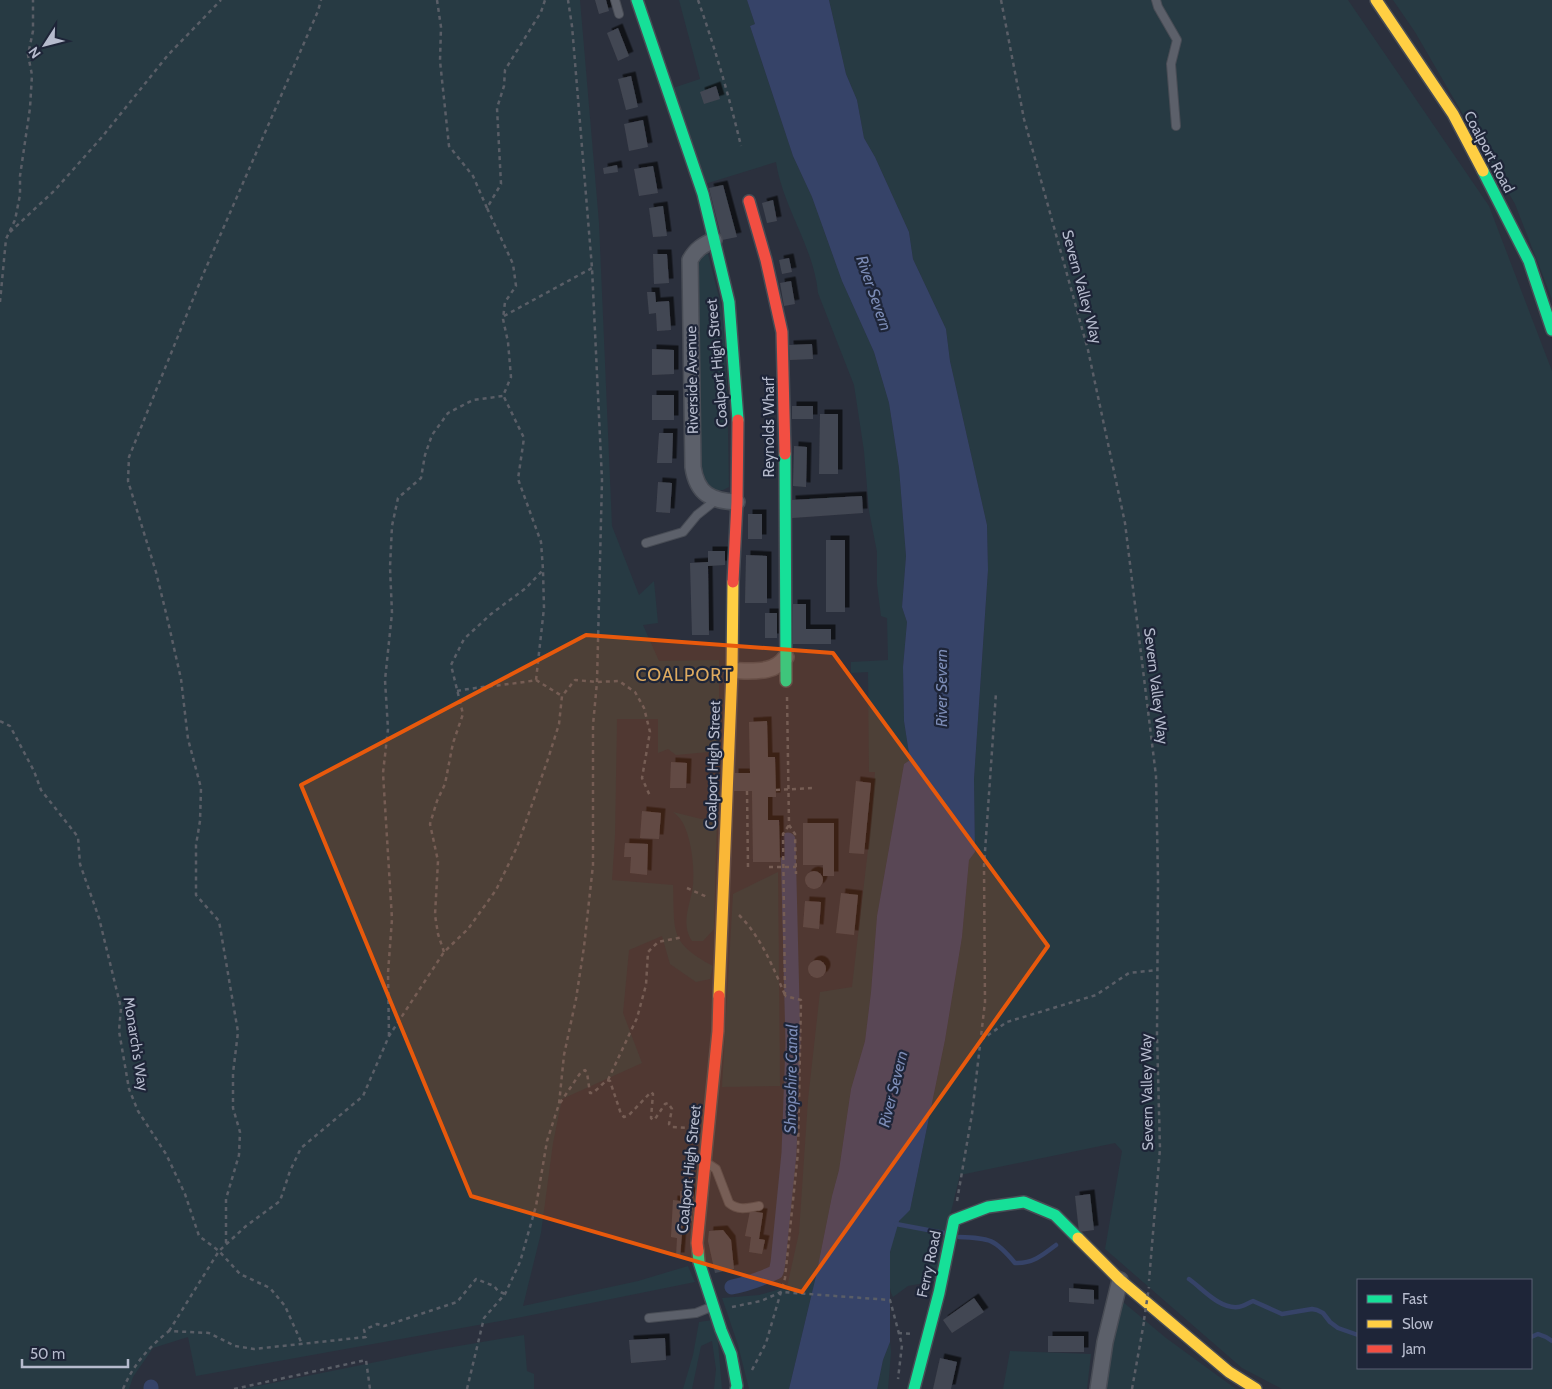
<svg xmlns="http://www.w3.org/2000/svg" width="1552" height="1389" viewBox="0 0 1552 1389" font-family="Cabin,sans-serif">
<style>
.green{fill:#273a43;fill-rule:evenodd}
.water{fill:#364368}
.lines{fill:none;stroke-linecap:round;stroke-linejoin:round}
.stream{stroke:#364368;stroke-width:4.5}
.canal{stroke:#364368;stroke-width:15}
.building{fill:#434752;filter:url(#shadow)}
.lane-casing{stroke:#484c55;stroke-width:10}
.street-casing{stroke:#484c55;stroke-width:18}
.fast-casing{stroke:#484c55;stroke-width:14}
.slow-casing{stroke:#484c55;stroke-width:14}
.jam-casing{stroke:#484c55;stroke-width:14}
.path{stroke:#5a5e67;stroke-width:2.5;stroke-dasharray:4 4;stroke-linecap:butt}
.lane{stroke:#5c606a;stroke-width:8}
.street{stroke:#5c606a;stroke-width:15}
.fast{stroke:#16e098;stroke-width:11}
.slow{stroke:#ffcf43;stroke-width:11}
.jam{stroke:#f24e42;stroke-width:11}
.path-bridge{stroke:#5a5e67;stroke-width:2.5;stroke-dasharray:4 4;stroke-linecap:butt}
.marked{fill:#e8590c;fill-opacity:0.2;stroke:#e8590c;stroke-width:4;stroke-linejoin:round}
.labels{text-anchor:middle;dominant-baseline:central;stroke-width:4.5;stroke-linejoin:round;paint-order:stroke}
.street-label{font-size:15px;fill:#b6bbcd;stroke:#1e2538}
.water-label{font-size:16px;font-style:italic;fill:#7c8cb6;stroke:#1e2538}
.quarter-label{font-size:18px;letter-spacing:1px;fill:#ddaa60;stroke:#1e2538}
</style>
<defs>
<filter id="shadow"><feDropShadow dx="4.5" dy="-4.5" stdDeviation="0" flood-color="#0009"/></filter>
</defs>
<rect width="100%" height="100%" fill="#2b303d"/>
<g class="green">
<path d="M0,0H580L599,223L612,526L639,595L654,581L658,623L643,625L659,661L719,660V751L676,755L668,749L658,753V719H617L615,835L612,880L673,885C675,931 668,942 713,966L710,979L696,982L670,964L662,936L629,950L623,1013L642,1063L562,1099L553,1143L541,1233L523,1306L638,1281L688,1266L695,1282L522,1317L196,1376L188,1337L153,1348L133,1377L129,1389H0Z"/>
<path d="M679,0H747L755,24L750,26L793,156L812,197L842,281L874,352L889,403L899,468L906,556L902,607L907,622L903,667L904,721L910,760L904,764L877,916L871,992L865,1041L851,1089L839,1170L832,1196L816,1276L789,1389H749L738,1345L722,1298L759,1295L787,1287L799,1233L808,1100L820,992L852,987L871,824L875,772H869L868,672L851,673V662L888,660L887,618L881,616L877,584V552L869,511L864,451L854,385L818,293C814,247 783,208 776,162L705,184L673,88L700,79Z"/>
<path d="M829,0H1348L1489,206L1552,371V1389H1282L1242,1368L1105,1249L1122,1151L1115,1143L960,1175L934,1281L908,1286L893,1297C884,1281 890,1238 899,1222C901,1218 906,1213 910,1210L945,1040L962,937L969,860L975,852L974,779L988,570L987,525L950,361L946,329L913,259L909,232L875,157L864,138L857,100L846,74ZM1358,1280H1531V1368H1358Z"/>
<polygon points="1393,0 1552,0 1552,299 1515,204 1415,32"/>
<polygon points="708,254 726,325 729,487 723,490 714,491 707,487 700,463 700,363 696,274 697,260 702,256"/>
<path d="M673,812L701,819L717,818L714,929L703,941H692C680,922 691,904 693,885C695,868 691,834 681,820C679,817 676,814 673,812Z"/>
<polygon points="778,872 780,1086 722,1087 733,894"/>
<polygon points="1123,1302 1166,1338 1236,1389 1104,1389 1107,1366"/>
<polygon points="712,1320 718,1342 722,1389 714,1389 716,1369 712,1341 701,1346 692,1389 683,1389 693,1355 699,1322"/>
<polygon points="524,1335 527,1371 534,1374 534,1389 243,1389 435,1350"/>
<polygon points="890,1342 891,1352 888,1389 877,1389 883,1360"/>
<polygon points="1010,1351 1091,1354 1087,1389 1003,1389"/>
</g>
<polygon class="water" points="747,0 829,0 846,74 857,100 864,138 875,157 909,232 913,259 946,329 950,361 987,525 988,570 974,779 975,852 969,860 962,937 945,1040 910,1210 899,1221 890,1252 890,1342 883,1360 877,1389 789,1389 816,1276 832,1196 839,1170 851,1089 865,1041 871,992 877,916 904,764 910,760 904,721 903,667 907,622 902,607 906,556 899,468 889,403 874,352 842,281 812,197 793,156 750,26 755,24"/>
<g class="lines">
<g class="stream">
<polyline points="896,1224 944,1233"/>
<path d="M959,1237C990,1238 995,1239 1015,1263C1032,1264 1043,1255 1056,1245"/>
<path d="M1189,1279C1202,1288 1219,1309 1238,1307C1242,1307 1248,1303 1253,1301L1282,1314L1312,1309L1317,1310L1323,1313L1330,1322L1338,1328L1358,1335"/>
<polyline points="1531,1337 1538,1334 1546,1337 1552,1341"/>
</g>
<g class="canal">
<path d="M732,1287C748,1284 761,1279 776,1272L778,1263L789,1153L793,1044L788,840"/>
<polyline points="151,1387 151,1389"/>
</g>
</g>
<g class="building">
<polygon points="595,0 606,0 609,11 599,14"/>
<polygon points="618,28 629,56 618,61 607,33"/>
<polygon points="631,76 638,107 626,110 618,79"/>
<polygon points="716,86 720,99 704,104 700,92"/>
<polygon points="643,120 648,147 629,151 624,124"/>
<polygon points="617,165 618,172 604,174 603,168"/>
<polygon points="653,166 658,193 639,196 634,169"/>
<polygon points="723,185 737,237 722,240 709,188"/>
<polygon points="773,200 777,221 767,223 762,203"/>
<polygon points="663,206 667,236 653,237 649,208"/>
<polygon points="653,254 667,254 669,283 654,284"/>
<polygon points="789,258 792,272 782,274 779,260"/>
<polygon points="791,281 795,304 784,306 780,283"/>
<polygon points="647,292 655,292 656,302 669,301 671,330 657,331 656,313 649,314"/>
<polygon points="812,344 813,359 790,360 789,345"/>
<polygon points="652,349 674,350 674,374 652,375"/>
<rect x="652" y="395" width="22" height="25"/>
<rect x="792" y="406" width="21" height="13"/>
<polygon points="820,414 838,414 838,474 819,474"/>
<polygon points="659,433 673,433 672,463 657,463"/>
<polygon points="794,446 807,447 806,487 793,486"/>
<polygon points="658,482 672,483 670,513 656,512"/>
<polygon points="862,496 863,513 792,518 791,500"/>
<rect x="748" y="514" width="14" height="25"/>
<rect x="826" y="540" width="19" height="72"/>
<polygon points="708,551 725,551 725,565 708,566 709,635 692,635 690,563 708,562"/>
<polygon points="746,555 767,556 767,603 745,603"/>
<polygon points="793,604 806,604 806,629 831,629 831,644 793,644"/>
<rect x="765" y="613" width="12" height="25"/>
<polygon points="767,721 768,757 775,757 776,797 768,797 768,820 779,820 780,862 753,862 752,791 734,791 734,773 750,773 749,722"/>
<polygon points="671,762 687,763 686,788 670,788"/>
<polygon points="856,781 871,783 864,854 849,853"/>
<polygon points="642,811 661,813 659,839 640,838"/>
<polygon points="803,823 834,823 834,876 823,876 823,865 803,865"/>
<polygon points="625,843 648,844 647,875 630,873 631,857 624,857"/>
<circle cx="814" cy="880" r="9"/>
<polygon points="841,893 858,895 854,935 836,933"/>
<polygon points="805,901 821,902 819,929 803,927"/>
<circle cx="817" cy="969" r="9"/>
<polygon points="680,1191 694,1192 692,1221 683,1221 680,1257 676,1257 677,1238 671,1237 673,1200 680,1201"/>
<polygon points="1090,1194 1094,1230 1079,1232 1075,1196"/>
<polygon points="750,1211 763,1213 759,1239 765,1240 762,1254 749,1252 751,1237 745,1236"/>
<polygon points="723,1230 731,1240 734,1269 715,1273 708,1241 709,1231"/>
<polygon points="1069,1288 1094,1290 1094,1304 1069,1302"/>
<polygon points="974,1298 984,1312 952,1333 943,1320"/>
<rect x="1048" y="1336" width="36" height="16"/>
<polygon points="665,1338 666,1360 631,1363 629,1340"/>
<polygon points="940,1358 957,1362 951,1389 933,1389"/>
</g>
<g class="lines">
<g class="lane-casing">
<g id="lane">
<polyline points="615,0 619,14"/>
<polyline points="1156,0 1158,7 1177,40 1171,64 1176,126"/>
<polyline points="646,543 683,532 697,515 716,500"/>
<path d="M707,1163L716,1169L729,1203C738,1211 749,1208 759,1206"/>
<polyline points="649,1318 696,1313 711,1307"/>
</g>
</g>
<g class="street-casing">
<g id="street">
<path d="M714,240C703,245 696,249 690,260L693,467C697,494 711,501 737,502"/>
<path d="M732,671C752,670 773,675 786,657"/>
<polyline points="1098,1389 1105,1342 1120,1280"/>
</g>
</g>
<g class="fast-casing">
<g id="fast">
<polyline points="637,0 703,194 729,302 738,420"/>
<polyline points="1483,171 1529,261 1552,330"/>
<polyline points="785,454 786,681"/>
<polyline points="698,1251 699,1262 721,1330 731,1354 737,1386 736,1389"/>
<polyline points="914,1389 939,1293 954,1220 988,1207 1024,1202 1055,1215 1078,1238"/>
</g>
</g>
<g class="slow-casing">
<g id="slow">
<polyline points="1376,0 1453,114 1483,171"/>
<polyline points="719,996 732,671 733,582"/>
<polyline points="1078,1238 1120,1280 1229,1372 1256,1389"/>
</g>
</g>
<g class="jam-casing">
<g id="jam">
<polyline points="749,201 766,260 782,332 785,454"/>
<polyline points="733,582 737,502 738,420"/>
<polyline points="698,1251 697,1243 718,1031 719,996"/>
</g>
</g>
<g class="path">
<polyline points="437,0 441,27 440,61 449,146 473,176 487,208"/>
<path d="M698,0C715,48 729,96 741,146"/>
<polyline points="1001,0 1024,119 1088,350 1125,523 1156,776 1158,879 1157,1036 1160,1149 1149,1281"/>
<polyline points="10,232 55,190 102,137 168,55 221,0"/>
<polyline points="0,302 6,239 15,220 20,195 20,176 30,108 32,75 28,55 33,31 33,0"/>
<polyline points="504,316 592,268"/>
<polyline points="536,680 562,696"/>
<path d="M457,691C483,686 510,685 536,680L544,608L543,570"/>
<polyline points="787,697 789,825 795,834 796,874"/>
<polyline points="0,721 10,726 34,771 41,790 78,837 80,864 99,918 121,1008 119,1031 129,1089 138,1111 166,1154 185,1194 199,1236 219,1251 240,1274 270,1288 285,1306 302,1344"/>
<polyline points="776,790 814,788"/>
<polyline points="747,791 748,867"/>
<polyline points="769,867 796,867"/>
<polyline points="687,888 707,897"/>
<path d="M739,915C761,937 773,967 785,995"/>
<polyline points="444,952 438,934 435,915 438,861 430,824 437,801 445,784 453,743 463,714 451,665 464,639 491,614 526,588 543,570 541,542 518,479 524,438 504,397"/>
<polyline points="785,996 783,834 789,825"/>
<polyline points="389,1036 388,973 392,919 383,773 388,729 385,680 392,613 390,567 392,526 398,498 421,478 425,455 432,435 448,413 473,400 503,396 511,377 508,342 503,319 505,302 516,286 513,264 487,208 501,184 497,108 504,86 505,70 541,12 545,0"/>
<polyline points="981,1040 1007,1022 1096,995 1129,973 1157,970"/>
<polyline points="608,1080 637,1018 646,985 648,952 658,942 683,937"/>
<polyline points="560,1103 581,1072 585,1070 587,1073 590,1093 593,1093 607,1080 610,1081 621,1114 624,1117 629,1115 651,1092 653,1094 651,1118 653,1120 655,1119 665,1104 668,1103 672,1109 669,1124 672,1127 692,1128"/>
<polyline points="957,1201 972,1114 985,1002 984,866 996,693"/>
<polyline points="226,1243 226,1199 239,1155 240,1132 233,1108 233,1073 238,1032 219,921 196,895 196,845 200,821 201,788 188,739 181,679 167,617 156,572 128,481 129,457 202,277 318,11 321,0"/>
<polyline points="732,1307 761,1301 781,1292 890,1300 902,1345 898,1379"/>
<polyline points="169,1331 219,1251 246,1226 280,1201 290,1171 301,1148 363,1096 389,1036 444,952 468,929 496,890 517,847 548,759 559,724 562,696 575,680 597,682 619,681 635,692 644,708 650,732 642,778 650,796"/>
<polyline points="898,1333 912,1334"/>
<polyline points="752,1370 766,1343 785,1278 798,1152 801,1000 785,996"/>
<path d="M123,1389C133,1365 149,1347 169,1331L209,1333L235,1346L254,1349L366,1337L364,1330L377,1324L384,1326L457,1302L476,1279L494,1286L498,1291L505,1294"/>
<polyline points="234,1389 366,1360 370,1389"/>
<polyline points="467,1389 484,1318 505,1294 520,1262 536,1206 547,1141 559,1104 564,1055 576,999 584,947 593,865 593,725 597,682 602,480 592,268 572,26 568,0"/>
<polyline points="1132,1389 1144,1322"/>
</g>
<use href="#lane" class="lane"/>
<use href="#street" class="street"/>
<use href="#fast" class="fast"/>
<use href="#slow" class="slow"/>
<use href="#jam" class="jam"/>
<polyline class="path-bridge" points="1144,1320 1149,1287"/>
</g>
<path class="marked" d="M586,635L833,653L1048,946L802,1292L471,1196L301,785Z"/>
<g class="labels">
<g class="street-label">
<text transform="translate(1489 152) rotate(62)">Coalport Road</text>
<text transform="translate(1082 287) rotate(75)">Severn Valley Way</text>
<text transform="translate(717 363) rotate(-95)">Coalport High Street</text>
<text transform="translate(692 380) rotate(-91)">Riverside Avenue</text>
<text transform="translate(769 427) rotate(-90)">Reynolds Wharf</text>
<text transform="translate(1156 686) rotate(83)">Severn Valley Way</text>
<text transform="translate(713 765) rotate(-88)">Coalport High Street</text>
<text transform="translate(136 1044) rotate(81)">Monarch's Way</text>
<text transform="translate(1147 1092) rotate(-91)">Severn Valley Way</text>
<text transform="translate(689 1169) rotate(-84)">Coalport High Street</text>
<text transform="translate(929 1264) rotate(-78)">Ferry Road</text>
</g>
<g class="water-label">
<text transform="translate(874 293) rotate(71)">River Severn</text>
<text transform="translate(941 688) rotate(-90)">River Severn</text>
<text transform="translate(791 1079) rotate(-89)">Shropshire Canal</text>
<text transform="translate(893 1089) rotate(-76)">River Severn</text>
</g>
<g class="quarter-label">
<text x="684" y="675">COALPORT</text>
</g>
</g>
<rect x="1357" y="1279" width="175" height="90" fill="#1e2538" stroke="#5b6174"/>
<rect x="1367" y="1295" width="25" height="8" fill="#16e098" stroke="#5b6174"/>
<text x="1402" y="1304" font-size="15" fill="#b6bbcd">Fast</text>
<rect x="1367" y="1320" width="25" height="8" fill="#ffcf43" stroke="#5b6174"/>
<text x="1402" y="1329" font-size="15" fill="#b6bbcd">Slow</text>
<rect x="1367" y="1345" width="25" height="8" fill="#f24e42" stroke="#5b6174"/>
<text x="1402" y="1354" font-size="15" fill="#b6bbcd">Jam</text>
<g transform="translate(45 45) rotate(234)" stroke="#1e2538" stroke-width="4" paint-order="stroke">
<path d="M0-4L9 19L0 12L-9 19Z" fill="#b6bbcd"/>
<text y="-8" font-size="14" font-weight="bold" text-anchor="middle" fill="#b6bbcd">N</text>
</g>
<path d="M22 1359v8h106v-8" fill="none" stroke="#b6bbcd" stroke-width="2.5"/>
<text x="30" y="1359" font-size="15" fill="#b6bbcd" stroke="#1e2538" stroke-width="4" paint-order="stroke">50 m</text>
</svg>
